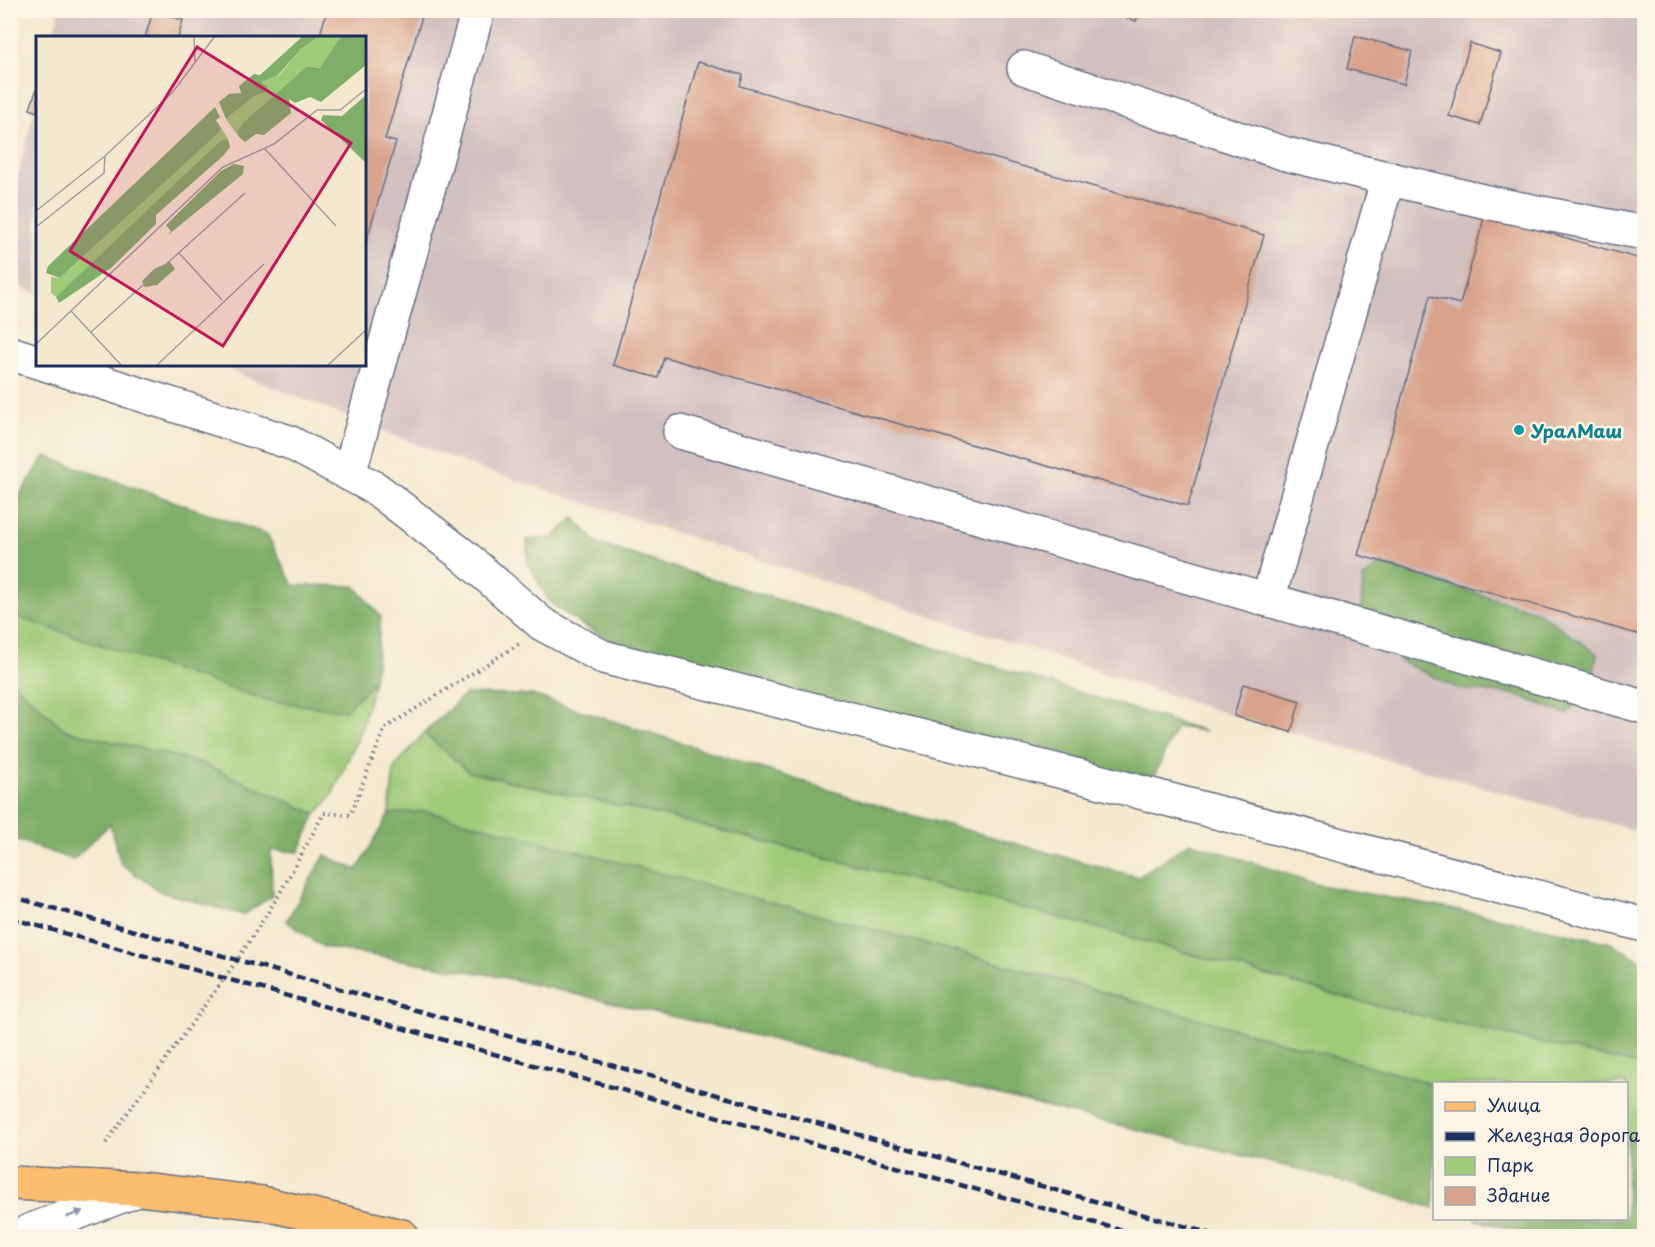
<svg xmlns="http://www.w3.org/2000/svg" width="1655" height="1247" viewBox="0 0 1655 1247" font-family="'Playpen Sans',sans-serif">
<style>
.industrial{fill:#d2bfbf}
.green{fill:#9fca77;stroke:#5d7c6a;stroke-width:1.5}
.forest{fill:#7fae68;stroke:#4d6e63;stroke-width:1.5}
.building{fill:#d9a28a}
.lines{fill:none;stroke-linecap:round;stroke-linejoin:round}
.minor-casing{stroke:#677085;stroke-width:36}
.major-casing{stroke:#677085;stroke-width:36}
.path{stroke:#677085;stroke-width:4;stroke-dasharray:1.5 4.5;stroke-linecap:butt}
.minor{stroke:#fff;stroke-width:33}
.major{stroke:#fcbd6e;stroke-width:33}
.rail{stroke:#1b2f5e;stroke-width:4.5;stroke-dasharray:9 4.5;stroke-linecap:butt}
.oneway{fill:#8d97ae}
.culture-dot{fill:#0f9aa8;stroke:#fcf5e5;stroke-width:2}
.labels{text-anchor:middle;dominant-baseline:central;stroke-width:5;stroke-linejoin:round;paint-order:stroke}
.culture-label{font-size:18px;font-weight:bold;fill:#0d838f;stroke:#fcf5e5;text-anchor:start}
.inset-road{fill:none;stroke:#9d9fa1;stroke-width:1.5}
.view{fill:#c2185b;fill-opacity:0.15;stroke:#c2185b;stroke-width:3}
.inset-edge{fill:none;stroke:#1b2f5e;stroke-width:3}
</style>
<rect width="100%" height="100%" fill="#fcf5e5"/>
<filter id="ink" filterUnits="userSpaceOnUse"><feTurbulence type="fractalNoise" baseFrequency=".0167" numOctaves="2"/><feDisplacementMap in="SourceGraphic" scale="12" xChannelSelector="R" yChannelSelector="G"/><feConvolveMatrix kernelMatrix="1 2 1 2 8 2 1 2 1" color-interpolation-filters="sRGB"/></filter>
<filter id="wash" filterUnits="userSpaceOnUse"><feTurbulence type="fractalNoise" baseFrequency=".008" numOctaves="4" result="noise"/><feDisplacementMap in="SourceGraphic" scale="24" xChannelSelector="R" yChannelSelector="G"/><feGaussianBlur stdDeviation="1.35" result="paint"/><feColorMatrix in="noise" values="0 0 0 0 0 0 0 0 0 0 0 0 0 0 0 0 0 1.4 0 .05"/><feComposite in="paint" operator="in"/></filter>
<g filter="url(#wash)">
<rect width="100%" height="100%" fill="#f4e9ce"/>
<g class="industrial">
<polygon points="59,10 1644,11 1644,833 1234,716 467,464 217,365 364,364 364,38 53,38"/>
<polygon points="37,98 37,293 11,283 11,205"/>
</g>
<g class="green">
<polygon points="11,615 344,711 374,682 360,733 331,797 316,814 201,763 65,730 11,681"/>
<polygon points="424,733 469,772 669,817 1076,922 1357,1001 1644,1066 1644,1143 1627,1138 1626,1084 1434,1084 976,957 426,812 389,814 394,768"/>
</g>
<g class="forest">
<polygon points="45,456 267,534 293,585 355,586 381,617 374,682 344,711 265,700 11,615 11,509"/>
<polygon points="574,518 598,544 1205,731 1176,727 1154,777 1088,768 635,653 582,625 549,602 527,561 527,540 552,538"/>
<polygon points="1380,564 1539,612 1597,654 1593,678 1567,714 1513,694 1459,689 1402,662 1360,620 1363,578"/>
<polygon points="11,681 65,730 201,763 316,814 299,852 271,850 272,896 243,915 161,892 121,864 110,824 73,860 11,838"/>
<polygon points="465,694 532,695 886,808 1138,877 1190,842 1320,885 1505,919 1611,943 1644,962 1644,1066 1357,1001 1076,922 669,817 469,772 424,733"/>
<polygon points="426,811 976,957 1434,1084 1434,1208 1309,1172 757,1036 497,976 323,947 286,921 325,855 357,870 389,814"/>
<polygon points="1627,1138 1644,1143 1644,1236 1536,1236 1473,1219 1626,1218"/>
</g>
<g id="blocks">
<g class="building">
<polygon points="327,10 424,10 385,139 396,142 365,245 364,38 319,38"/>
<polygon points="1102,10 1140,10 1136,21"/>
<polygon points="153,11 183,20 178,38 145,38"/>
<polygon points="1355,36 1412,51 1404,84 1347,69"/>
<polygon points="1470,43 1501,53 1480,125 1449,116"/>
<polygon points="698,62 743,75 740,86 1264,235 1188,506 664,357 658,378 613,365"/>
<polygon points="38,85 38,112 30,109"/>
<polygon points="1485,215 1644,260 1644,636 1358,555 1430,296 1460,304"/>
<polygon points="1243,684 1300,701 1291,732 1234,716"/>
</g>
</g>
</g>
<g filter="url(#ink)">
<use href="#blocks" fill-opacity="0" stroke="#677085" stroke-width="1.5"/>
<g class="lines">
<g class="minor-casing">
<g id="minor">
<polyline points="1024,68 1286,154 1491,203 1644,233"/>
<polyline points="10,353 38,362"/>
<polyline points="45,364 289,442 375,488 464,556 542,624 603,657 1083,777 1644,925"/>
<polyline points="680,432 1644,707"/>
<polyline points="349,474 478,10"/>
<polyline points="1268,600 1388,178"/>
<polyline points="22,1236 29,1231 140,1189"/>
</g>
</g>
<g class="major-casing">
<polyline id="major" points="10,1183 140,1189 262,1203 402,1236"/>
</g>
<polyline class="path" points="106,1143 238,959 279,895 324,813 350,815 385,728 519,644"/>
<use href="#minor" class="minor"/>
<use href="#major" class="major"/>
<g class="rail">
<polyline points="10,896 1219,1236"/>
<polyline points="10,918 1142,1236"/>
</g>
</g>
<defs><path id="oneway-solid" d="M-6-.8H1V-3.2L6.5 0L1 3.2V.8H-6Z" transform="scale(1.5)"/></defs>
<use class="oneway" href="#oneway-solid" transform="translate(75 1214) rotate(-21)"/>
</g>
<circle class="culture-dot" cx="1519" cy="430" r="6"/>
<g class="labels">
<g class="culture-label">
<text x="1531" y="430">УралМаш</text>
</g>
</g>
<g transform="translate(36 36)">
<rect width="330" height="330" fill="#f4e9ce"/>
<path d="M284,0H305L285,32L271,30L208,86L201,95L202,100L190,83L220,59L224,46L242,40L266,12ZM185,92L192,103L184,105L32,252L20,261L15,257V241L24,242L41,227Z" fill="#9fca77"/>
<path d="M267,0H284L266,12L241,40L225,46L232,51L230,56L220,59L190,83L183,66L193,58L205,57L203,50L218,38L224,39ZM305,0H330V29L285,66L274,61L259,67L253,63L255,77L228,99L220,98L209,106L202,100L201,95L208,86L271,30L284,32ZM330,59V127L285,84L287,79L306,80ZM179,71L184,81L180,84L185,92L182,97L24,242L10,237L12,230ZM192,103L194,111L188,119L120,179V188L75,232L23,267L20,261L184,105ZM198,128L208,130L207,138L132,199L135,195L130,189L137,182L185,135ZM134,226L139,233L121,249L109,251L106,245L118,233Z" fill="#7fae68"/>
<path class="inset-road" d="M158,0L159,26M229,113L300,190M0,175L69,120L136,57L179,0M0,191L68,137L69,120M143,217L186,264M35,275L86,330M55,296L209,157M0,308L187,131L238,108L281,74H304L330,53M120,330L228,228M291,330L330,294"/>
<path class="view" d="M161,11L315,107L187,310L34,215Z"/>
<rect width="330" height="330" class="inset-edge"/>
</g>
<rect width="1655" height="1247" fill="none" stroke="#fcf5e5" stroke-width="36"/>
<rect x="1433" y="1082" width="195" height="138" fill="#fcf5e5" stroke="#a2a6af" stroke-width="1.5"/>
<rect x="1445" y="1102" width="30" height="9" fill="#fcbd6e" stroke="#a2a6af" stroke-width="1.5"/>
<text x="1487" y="1112" font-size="18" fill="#1b2f5e">Улица</text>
<rect x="1445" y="1132" width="30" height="9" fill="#1b2f5e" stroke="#a2a6af" stroke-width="1.5"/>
<text x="1487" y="1142" font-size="18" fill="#1b2f5e">Железная дорога</text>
<rect x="1445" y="1157" width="30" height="18" fill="#9fca77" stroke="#a2a6af" stroke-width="1.5"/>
<text x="1487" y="1172" font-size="18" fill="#1b2f5e">Парк</text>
<rect x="1445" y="1187" width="30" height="18" fill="#d9a28a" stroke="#a2a6af" stroke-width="1.5"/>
<text x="1487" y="1202" font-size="18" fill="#1b2f5e">Здание</text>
</svg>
